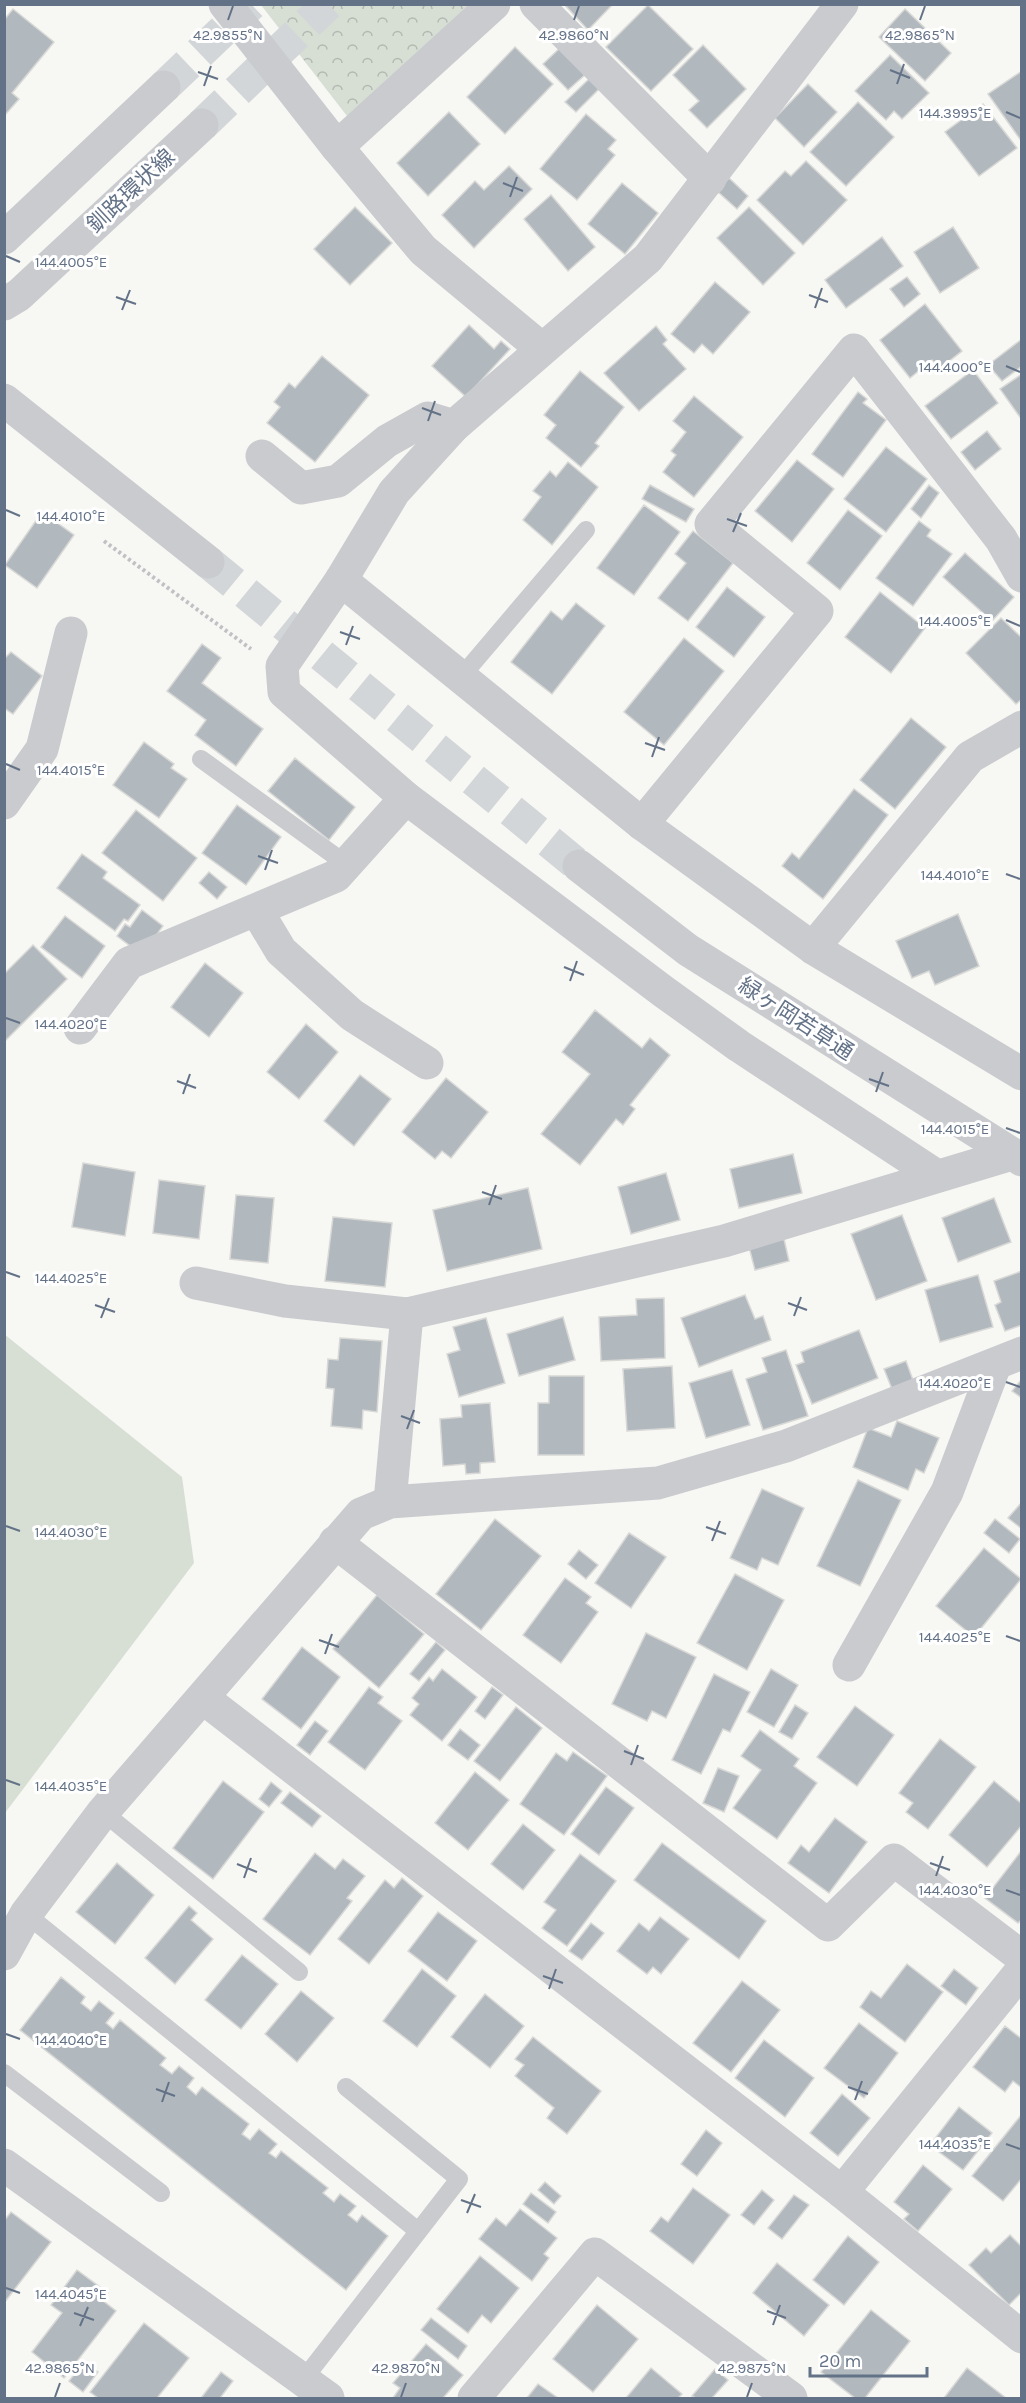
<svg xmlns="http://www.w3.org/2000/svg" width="1026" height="2403" viewBox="0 0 1026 2403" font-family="Karla,'Noto Sans JP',sans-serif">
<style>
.park{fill:url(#park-crowns)}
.garden{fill:#d7dfd4}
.building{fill:#b1b8be;stroke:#d8d8d6;stroke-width:1.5}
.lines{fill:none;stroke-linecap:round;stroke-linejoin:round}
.tertiary-tunnel{stroke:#d2d6d8;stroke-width:33;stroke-dasharray:33 16;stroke-linecap:butt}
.path{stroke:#bfc1c4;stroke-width:4;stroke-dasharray:3 3;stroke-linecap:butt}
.service{stroke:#c9cbcf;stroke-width:18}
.minor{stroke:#c9cbcf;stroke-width:33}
.tertiary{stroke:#c9cbcf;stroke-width:33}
.ticks{fill:none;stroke:#637287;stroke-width:2}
.labels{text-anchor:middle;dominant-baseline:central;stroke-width:6;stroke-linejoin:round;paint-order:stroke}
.street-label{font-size:22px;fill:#637287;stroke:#fff}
.ticks-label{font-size:15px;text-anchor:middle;fill:#637287;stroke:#fff;stroke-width:6;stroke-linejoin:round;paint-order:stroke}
</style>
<defs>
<pattern id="park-crowns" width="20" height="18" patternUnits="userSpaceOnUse" patternTransform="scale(1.5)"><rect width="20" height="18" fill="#d7dfd4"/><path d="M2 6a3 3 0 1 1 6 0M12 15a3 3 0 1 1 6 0" fill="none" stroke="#b2b9b2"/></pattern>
</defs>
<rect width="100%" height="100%" fill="#f7f7f3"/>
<polygon class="park" points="261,5 474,5 347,116"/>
<polygon class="garden" points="4,1334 182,1477 194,1563 5,1813"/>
<g class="building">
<polygon points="564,4 613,4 588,30"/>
<polygon points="648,5 693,49 651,91 606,47"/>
<polygon points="13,9 54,42 12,93 19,99 4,116 4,20"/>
<polygon points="905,9 951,53 925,81 879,37"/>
<polygon points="703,45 746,89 707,128 689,110 699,101 673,75"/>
<polygon points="515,47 553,84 505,134 467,97"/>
<polygon points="561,47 587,73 568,90 543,64"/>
<polygon points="890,55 929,93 902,119 894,111 886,120 855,91"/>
<polygon points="1022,71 1022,142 988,94"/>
<polygon points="589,79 599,89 576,112 565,102"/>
<polygon points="808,84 837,112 804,147 775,118"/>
<polygon points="858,102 894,137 846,186 810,152"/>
<polygon points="983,104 1017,148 979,176 945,132"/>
<polygon points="449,112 480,144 428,196 397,163"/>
<polygon points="586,114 616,140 608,149 615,155 577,200 540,169"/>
<polygon points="806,161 847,200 803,245 757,200 785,171 791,176"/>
<polygon points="509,166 532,189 474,248 442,215 475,181 484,190"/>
<polygon points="729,178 748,196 737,209 717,191"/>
<polygon points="622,183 658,213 625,254 588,224"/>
<polygon points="551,195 595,247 568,271 524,219"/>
<polygon points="355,207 392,243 350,285 314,249"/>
<polygon points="749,207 795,253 763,285 717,238"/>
<polygon points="953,227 979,268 940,293 914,252"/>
<polygon points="882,237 903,266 846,308 825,280"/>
<polygon points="907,277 920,294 904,307 890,289"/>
<polygon points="715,282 750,312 713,354 702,344 694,353 671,334"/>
<polygon points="925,304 962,351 939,369 932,360 910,378 880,340"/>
<polygon points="469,325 494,349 501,341 510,349 466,397 432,366"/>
<polygon points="656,326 667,340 663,344 686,369 639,411 604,373"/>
<polygon points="1022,339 1022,366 1002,381 988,365"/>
<polygon points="322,356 369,395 315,462 267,423 280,407 274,402 289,383 295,388"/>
<polygon points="973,370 998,403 951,439 925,406"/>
<polygon points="580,371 624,407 595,443 599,446 581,467 546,438 556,425 544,415"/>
<polygon points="1022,374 1022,420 1000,389"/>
<polygon points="858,392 867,399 863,403 886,420 843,477 812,454"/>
<polygon points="694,396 743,437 694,497 663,472 676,455 671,451 686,432 673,421"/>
<polygon points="987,431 1001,449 975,470 961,452"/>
<polygon points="886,447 927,479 886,532 844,499"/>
<polygon points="797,460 834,489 792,542 755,511"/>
<polygon points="568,462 598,487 552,545 523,520 541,497 533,491 550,471 556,477"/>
<polygon points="650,485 694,509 686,522 642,499"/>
<polygon points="929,485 939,493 921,518 911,509"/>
<polygon points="644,505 680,532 634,595 597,568"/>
<polygon points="848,510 882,536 840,590 807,563"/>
<polygon points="42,512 74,535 37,588 5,565"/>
<polygon points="919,521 931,530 927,536 952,554 913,606 876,578"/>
<polygon points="693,531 733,563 688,621 658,598 686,563 675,554"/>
<polygon points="965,553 1014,597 992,621 943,577"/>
<polygon points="727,587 765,617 734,657 696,627"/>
<polygon points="880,592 925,628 891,673 845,637"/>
<polygon points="576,603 605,626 552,694 511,662 551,611 562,620"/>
<polygon points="1001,618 1022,638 1022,699 1016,704 966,653"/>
<polygon points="684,638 724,671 664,745 624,712"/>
<polygon points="202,644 221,658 202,683 263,729 236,766 195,735 206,720 167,691"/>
<polygon points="11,652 42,676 13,714 4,708 4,659"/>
<polygon points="911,718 946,747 895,809 860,780"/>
<polygon points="144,742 174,764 171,768 187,779 159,818 113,785"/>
<polygon points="295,758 355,807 329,840 268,791"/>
<polygon points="854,789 888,815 823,899 782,866 792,853 799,859"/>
<polygon points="237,805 281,837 246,885 202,853"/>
<polygon points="136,810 197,858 163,901 102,853"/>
<polygon points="82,854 107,872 103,878 140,905 128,921 124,919 115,931 57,888"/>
<polygon points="209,872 227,887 217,899 199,883"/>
<polygon points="142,910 163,926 152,941 137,951 117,936 125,924 130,927"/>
<polygon points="958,914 979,966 935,985 929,971 912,978 896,941"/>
<polygon points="65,916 105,946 82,978 41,947"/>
<polygon points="33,945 67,979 4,1042 4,974"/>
<polygon points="205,963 243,993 209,1037 171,1007"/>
<polygon points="595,1010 642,1048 650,1038 670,1055 630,1105 635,1109 623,1125 616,1119 580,1165 541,1134 590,1074 562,1052"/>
<polygon points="306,1024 338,1052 299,1099 267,1072"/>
<polygon points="360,1075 391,1099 354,1146 324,1121"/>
<polygon points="446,1078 488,1112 451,1158 442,1151 435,1159 402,1132"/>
<polygon points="793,1154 802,1193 739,1208 730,1169"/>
<polygon points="83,1163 135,1172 125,1236 72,1227"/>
<polygon points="666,1173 680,1220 631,1234 618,1187"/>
<polygon points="159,1180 205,1186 199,1239 153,1233"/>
<polygon points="528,1188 542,1249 447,1271 433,1210"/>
<polygon points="236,1195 274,1198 268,1263 230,1259"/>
<polygon points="994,1198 1011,1242 958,1262 942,1218"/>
<polygon points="902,1215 927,1281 876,1300 851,1234"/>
<polygon points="333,1217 392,1223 385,1287 325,1281"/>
<polygon points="784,1239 789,1261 755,1270 749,1247"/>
<polygon points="1022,1271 1022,1325 1005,1331 995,1305 1001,1302 994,1281"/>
<polygon points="978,1275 993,1327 940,1342 925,1290"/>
<polygon points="745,1295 755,1319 763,1316 771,1340 699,1367 681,1318"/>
<polygon points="664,1298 665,1358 601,1361 599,1317 637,1315 636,1299"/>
<polygon points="563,1317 575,1360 519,1376 507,1334"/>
<polygon points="486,1318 505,1383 459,1397 447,1354 460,1350 453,1327"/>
<polygon points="859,1330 878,1378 812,1404 796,1365 804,1362 801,1352"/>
<polygon points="340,1338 382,1341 377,1412 363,1410 362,1429 331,1426 334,1389 326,1388 328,1359 338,1360"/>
<polygon points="786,1350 808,1416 763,1430 746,1379 767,1372 762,1358"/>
<polygon points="906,1361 913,1380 892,1389 884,1369"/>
<polygon points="672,1366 675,1428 627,1431 623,1369"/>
<polygon points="732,1370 750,1425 706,1438 689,1383"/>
<polygon points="549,1376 584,1376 584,1455 538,1455 538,1403 549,1403"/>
<polygon points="1022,1379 1022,1398 1012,1391"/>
<polygon points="490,1403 495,1462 480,1463 480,1473 466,1474 465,1464 443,1466 440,1419 462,1417 461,1405"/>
<polygon points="897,1421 939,1438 924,1473 916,1469 908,1490 853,1467 868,1428 891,1437"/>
<polygon points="858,1480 901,1500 860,1586 817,1566"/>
<polygon points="762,1489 804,1508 778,1565 762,1558 757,1570 730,1558"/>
<polygon points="1022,1502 1022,1529 1008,1518"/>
<polygon points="495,1519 541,1556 481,1630 436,1594"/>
<polygon points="995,1519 1020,1539 1009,1553 984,1533"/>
<polygon points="629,1533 666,1557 631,1608 595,1583"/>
<polygon points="984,1548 1021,1579 974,1637 936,1606"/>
<polygon points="579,1550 598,1565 586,1579 568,1564"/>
<polygon points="735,1574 784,1600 747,1670 697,1643"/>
<polygon points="565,1578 591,1597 586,1603 598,1612 561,1663 523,1635"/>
<polygon points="377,1595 424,1634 379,1688 333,1649"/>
<polygon points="646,1633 696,1657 666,1718 652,1711 647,1721 612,1704"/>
<polygon points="436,1642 445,1650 419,1681 410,1674"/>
<polygon points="302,1647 340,1677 301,1729 262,1699"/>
<polygon points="442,1669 477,1697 442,1741 410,1715 419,1704 412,1698 429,1677 433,1681"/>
<polygon points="771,1669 798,1685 774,1727 747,1712"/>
<polygon points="714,1674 750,1692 730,1732 723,1729 701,1774 672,1760"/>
<polygon points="369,1687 383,1697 378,1703 402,1721 365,1770 328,1742"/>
<polygon points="492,1687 503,1695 485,1719 475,1711"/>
<polygon points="795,1705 808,1713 792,1739 779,1732"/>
<polygon points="855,1706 894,1735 857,1786 817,1757"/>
<polygon points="516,1707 542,1728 500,1781 474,1761"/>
<polygon points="315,1721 328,1731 310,1755 297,1745"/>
<polygon points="460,1729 480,1745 468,1760 448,1745"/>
<polygon points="760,1730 799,1759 794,1766 817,1783 777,1839 733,1808 761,1770 741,1756"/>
<polygon points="940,1739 976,1767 928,1829 906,1812 913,1803 899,1793"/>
<polygon points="573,1752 607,1776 564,1835 520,1804 556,1753 567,1761"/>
<polygon points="718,1768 739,1776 724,1812 703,1803"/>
<polygon points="475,1772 509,1800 468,1850 435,1823"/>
<polygon points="223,1781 264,1812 213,1879 173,1848"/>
<polygon points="994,1781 1022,1804 1022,1825 987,1867 949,1835"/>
<polygon points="271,1782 282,1791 269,1807 259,1799"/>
<polygon points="606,1787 634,1808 599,1855 571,1834"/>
<polygon points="290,1792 321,1816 312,1827 281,1803"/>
<polygon points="835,1818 867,1842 829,1893 788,1863 801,1845 809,1852"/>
<polygon points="523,1824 555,1850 523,1890 491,1864"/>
<polygon points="662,1843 766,1921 739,1959 634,1880"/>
<polygon points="1022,1850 1022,1919 1018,1923 985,1898"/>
<polygon points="315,1853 335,1869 343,1859 365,1876 347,1898 352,1901 310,1955 263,1919"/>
<polygon points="580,1854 616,1881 567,1946 542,1928 556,1910 544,1902"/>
<polygon points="117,1863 154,1895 115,1944 76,1912"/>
<polygon points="402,1878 423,1896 369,1964 338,1939 385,1880 394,1888"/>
<polygon points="189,1906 197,1913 191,1920 213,1939 175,1984 145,1958"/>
<polygon points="438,1912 477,1941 447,1981 408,1951"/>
<polygon points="660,1917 689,1939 661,1974 653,1967 647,1974 617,1951 639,1923 649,1931"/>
<polygon points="591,1923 604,1933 582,1960 569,1951"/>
<polygon points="242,1955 278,1984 241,2029 205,2000"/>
<polygon points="907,1964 943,1992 905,2042 860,2007 871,1991 881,1998"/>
<polygon points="422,1969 456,1996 417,2047 383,2021"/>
<polygon points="954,1969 978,1988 966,2005 941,1986"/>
<polygon points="61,1977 85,1997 81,2003 91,2011 99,2001 114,2013 106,2023 113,2029 120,2020 166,2058 160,2065 172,2074 179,2066 194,2078 187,2087 196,2095 202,2087 249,2124 242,2134 250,2140 259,2129 277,2144 269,2153 276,2158 281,2151 328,2188 323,2193 334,2202 340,2194 356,2206 348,2215 357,2222 362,2215 388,2236 346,2290 20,2030"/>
<polygon points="742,1981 780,2010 731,2072 693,2043"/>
<polygon points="301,1991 334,2018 297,2062 265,2034"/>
<polygon points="485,1994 524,2026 490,2068 451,2037"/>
<polygon points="859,2023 898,2053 864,2098 824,2068"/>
<polygon points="1005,2026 1022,2039 1022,2088 1013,2081 1005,2092 973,2067"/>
<polygon points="533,2037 601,2091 567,2134 547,2118 554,2108 515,2076 524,2065 515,2059"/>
<polygon points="764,2040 814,2078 785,2117 735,2078"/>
<polygon points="842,2094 870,2118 838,2156 810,2133"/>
<polygon points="959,2107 992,2133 963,2170 930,2145"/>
<polygon points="1022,2114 1022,2178 1003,2201 972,2176"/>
<polygon points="706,2130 722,2143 697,2176 681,2164"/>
<polygon points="923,2165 952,2189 918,2231 904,2219 909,2214 894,2202"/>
<polygon points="545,2182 561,2196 554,2204 538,2190"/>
<polygon points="693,2188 730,2215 693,2264 650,2231 661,2217 668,2222"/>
<polygon points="762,2190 774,2200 754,2225 741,2215"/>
<polygon points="531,2193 556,2212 548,2223 523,2204"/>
<polygon points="794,2195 809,2205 782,2239 768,2228"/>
<polygon points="520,2209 557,2238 544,2254 549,2258 532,2281 479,2239 496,2218 506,2226"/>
<polygon points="11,2212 51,2242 4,2303 4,2221"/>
<polygon points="1010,2235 1022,2247 1022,2292 1009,2305 969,2265 986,2248 991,2253"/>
<polygon points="848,2236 879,2262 844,2305 813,2280"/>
<polygon points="480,2256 519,2288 491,2323 482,2315 468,2333 437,2309"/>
<polygon points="777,2263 829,2305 804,2336 753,2293"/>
<polygon points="77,2270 108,2293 102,2300 116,2311 64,2378 32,2352 62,2313 51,2305"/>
<polygon points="597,2305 638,2339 593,2392 553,2359"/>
<polygon points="871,2310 910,2341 865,2398 855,2398 821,2372"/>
<polygon points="431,2318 467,2346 458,2359 421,2330"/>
<polygon points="144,2323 189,2358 157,2398 98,2398 90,2392"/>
<polygon points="426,2344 463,2375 443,2398 393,2398 400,2388 393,2383"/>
<polygon points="84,2362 98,2372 83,2392 69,2381"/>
<polygon points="651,2368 682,2394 678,2398 626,2398"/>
<polygon points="967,2368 1006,2398 944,2398"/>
<polygon points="715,2369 728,2380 712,2398 696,2398 692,2396"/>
<polygon points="221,2372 233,2381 220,2398 201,2398"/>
<polygon points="538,2384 558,2398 527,2398"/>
</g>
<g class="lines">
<g class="tertiary-tunnel">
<polyline points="164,87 251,4"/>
<polyline points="202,125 328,4"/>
<polyline points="208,562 579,866"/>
</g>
<polyline class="path" points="104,541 251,649"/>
<g class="service">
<polyline points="461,677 586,530"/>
<polyline points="201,759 346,864"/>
<polyline points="103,1812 299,1972"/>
<polyline points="26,1914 418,2231"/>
<polyline points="4,2073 161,2193"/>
<polyline points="303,2380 459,2179 346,2087"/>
</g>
<g class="minor">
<polyline points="225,4 337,147 494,4"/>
<polyline points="536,4 710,179"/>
<polyline points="337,147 423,250 542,349"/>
<polyline points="262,456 301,488 338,481 387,441 428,418 454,426"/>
<polyline points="341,580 394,492 454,426 648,258 842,4"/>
<polyline points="4,803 42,749 71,633"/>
<polyline points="642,824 817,611 711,524 854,350 1001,539 1022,576"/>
<polyline points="257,911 281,951 352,1015 427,1063"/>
<polyline points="813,948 970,757 1022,727"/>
<polyline points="80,1028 129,963 336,876 406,798"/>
<polyline points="937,1176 739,1046 664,992 406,798 284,692 282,666 341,580 642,824 813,948 1022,1074"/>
<polyline points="196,1283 285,1301 407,1314 724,1241 1012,1154"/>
<polyline points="390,1502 407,1314"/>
<polyline points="335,1542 828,1925 894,1860 1022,1957"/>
<polyline points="849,1665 947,1492 995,1365"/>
<polyline points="203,1698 842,2192 1022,2337"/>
<polyline points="4,1954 26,1914 103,1812 361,1514 390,1502 658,1483 786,1446 1022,1353"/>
<polyline points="4,2165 328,2398"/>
<polyline points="842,2192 1022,1970"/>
<polyline points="474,2398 595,2254 791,2398"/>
</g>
<g class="tertiary">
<polyline points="4,238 164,87"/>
<polyline points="4,304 19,295 202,125"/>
<polyline points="4,400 208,562"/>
<polyline points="579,866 688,950 1022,1160"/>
</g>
</g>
<path class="ticks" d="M228,20L233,6M574,20L579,6M920,20L925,6M890,70L910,78M198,72L218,79M897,84L904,64M204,86L211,66M1006,112L1020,118M503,183L523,191M510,197L517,177M6,256L20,262M809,295L828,302M116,297L136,304M815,308L822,288M122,310L130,290M1006,366L1020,372M422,408L441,415M428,421L435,401M6,510L20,516M727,519L747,526M733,532L741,513M1006,620L1020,626M340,632L360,639M346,645L353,626M645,743L665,750M652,757L659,737M6,764L20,770M258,856L278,863M265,870L272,850M1006,874L1020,879M564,967L584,975M570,981L577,961M6,1018L20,1023M869,1079L889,1086M177,1081L196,1088M876,1092L883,1072M183,1094L190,1074M1006,1128L1020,1133M482,1192L502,1199M489,1205L496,1185M6,1272L20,1277M788,1303L807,1310M95,1305L115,1312M794,1316L801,1297M101,1318L109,1298M1006,1382L1020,1387M401,1416L420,1423M407,1429L414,1410M6,1526L20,1531M706,1527L726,1534M712,1541L720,1521M1006,1636L1020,1641M319,1640L339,1647M325,1654L332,1634M624,1751L644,1759M631,1765L638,1745M6,1780L20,1785M930,1863L950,1870M237,1864L257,1872M936,1876L943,1856M244,1878L251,1858M1006,1890L1020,1895M543,1976L563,1983M549,1989L556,1969M6,2034L20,2039M848,2087L868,2094M156,2089L175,2096M855,2100L862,2081M162,2102L169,2082M1006,2144L1020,2149M461,2200L481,2207M467,2213L475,2194M6,2288L20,2293M767,2311L786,2318M74,2313L94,2320M773,2325L780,2305M80,2326L88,2307M55,2397L60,2383M401,2397L406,2383M747,2397L752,2383"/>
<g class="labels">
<g class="street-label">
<text transform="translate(131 191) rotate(-43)">釧路環状線</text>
<text transform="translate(796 1019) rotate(33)">緑ヶ岡若草通</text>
</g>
</g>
<g class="ticks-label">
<text x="228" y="40">42.9855°N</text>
<text x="574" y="40">42.9860°N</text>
<text x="920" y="40">42.9865°N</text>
<text x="955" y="118">144.3995°E</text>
<text x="71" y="267">144.4005°E</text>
<text x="955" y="372">144.4000°E</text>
<text x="71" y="521">144.4010°E</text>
<text x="955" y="626">144.4005°E</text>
<text x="71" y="775">144.4015°E</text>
<text x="955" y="880">144.4010°E</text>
<text x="71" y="1029">144.4020°E</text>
<text x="955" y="1134">144.4015°E</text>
<text x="71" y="1283">144.4025°E</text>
<text x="955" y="1388">144.4020°E</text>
<text x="71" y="1537">144.4030°E</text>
<text x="955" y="1642">144.4025°E</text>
<text x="71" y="1791">144.4035°E</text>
<text x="955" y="1895">144.4030°E</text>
<text x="71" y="2045">144.4040°E</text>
<text x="955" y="2149">144.4035°E</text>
<text x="71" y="2299">144.4045°E</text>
<text x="60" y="2373">42.9865°N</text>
<text x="406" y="2373">42.9870°N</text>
<text x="752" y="2373">42.9875°N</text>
</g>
<rect width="1026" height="2403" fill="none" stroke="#637287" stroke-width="12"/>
<path d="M810 2367v9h117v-9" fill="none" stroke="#637287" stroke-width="3"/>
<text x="819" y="2367" font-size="18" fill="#637287" stroke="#ffffff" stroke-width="4.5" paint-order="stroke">20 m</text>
</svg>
